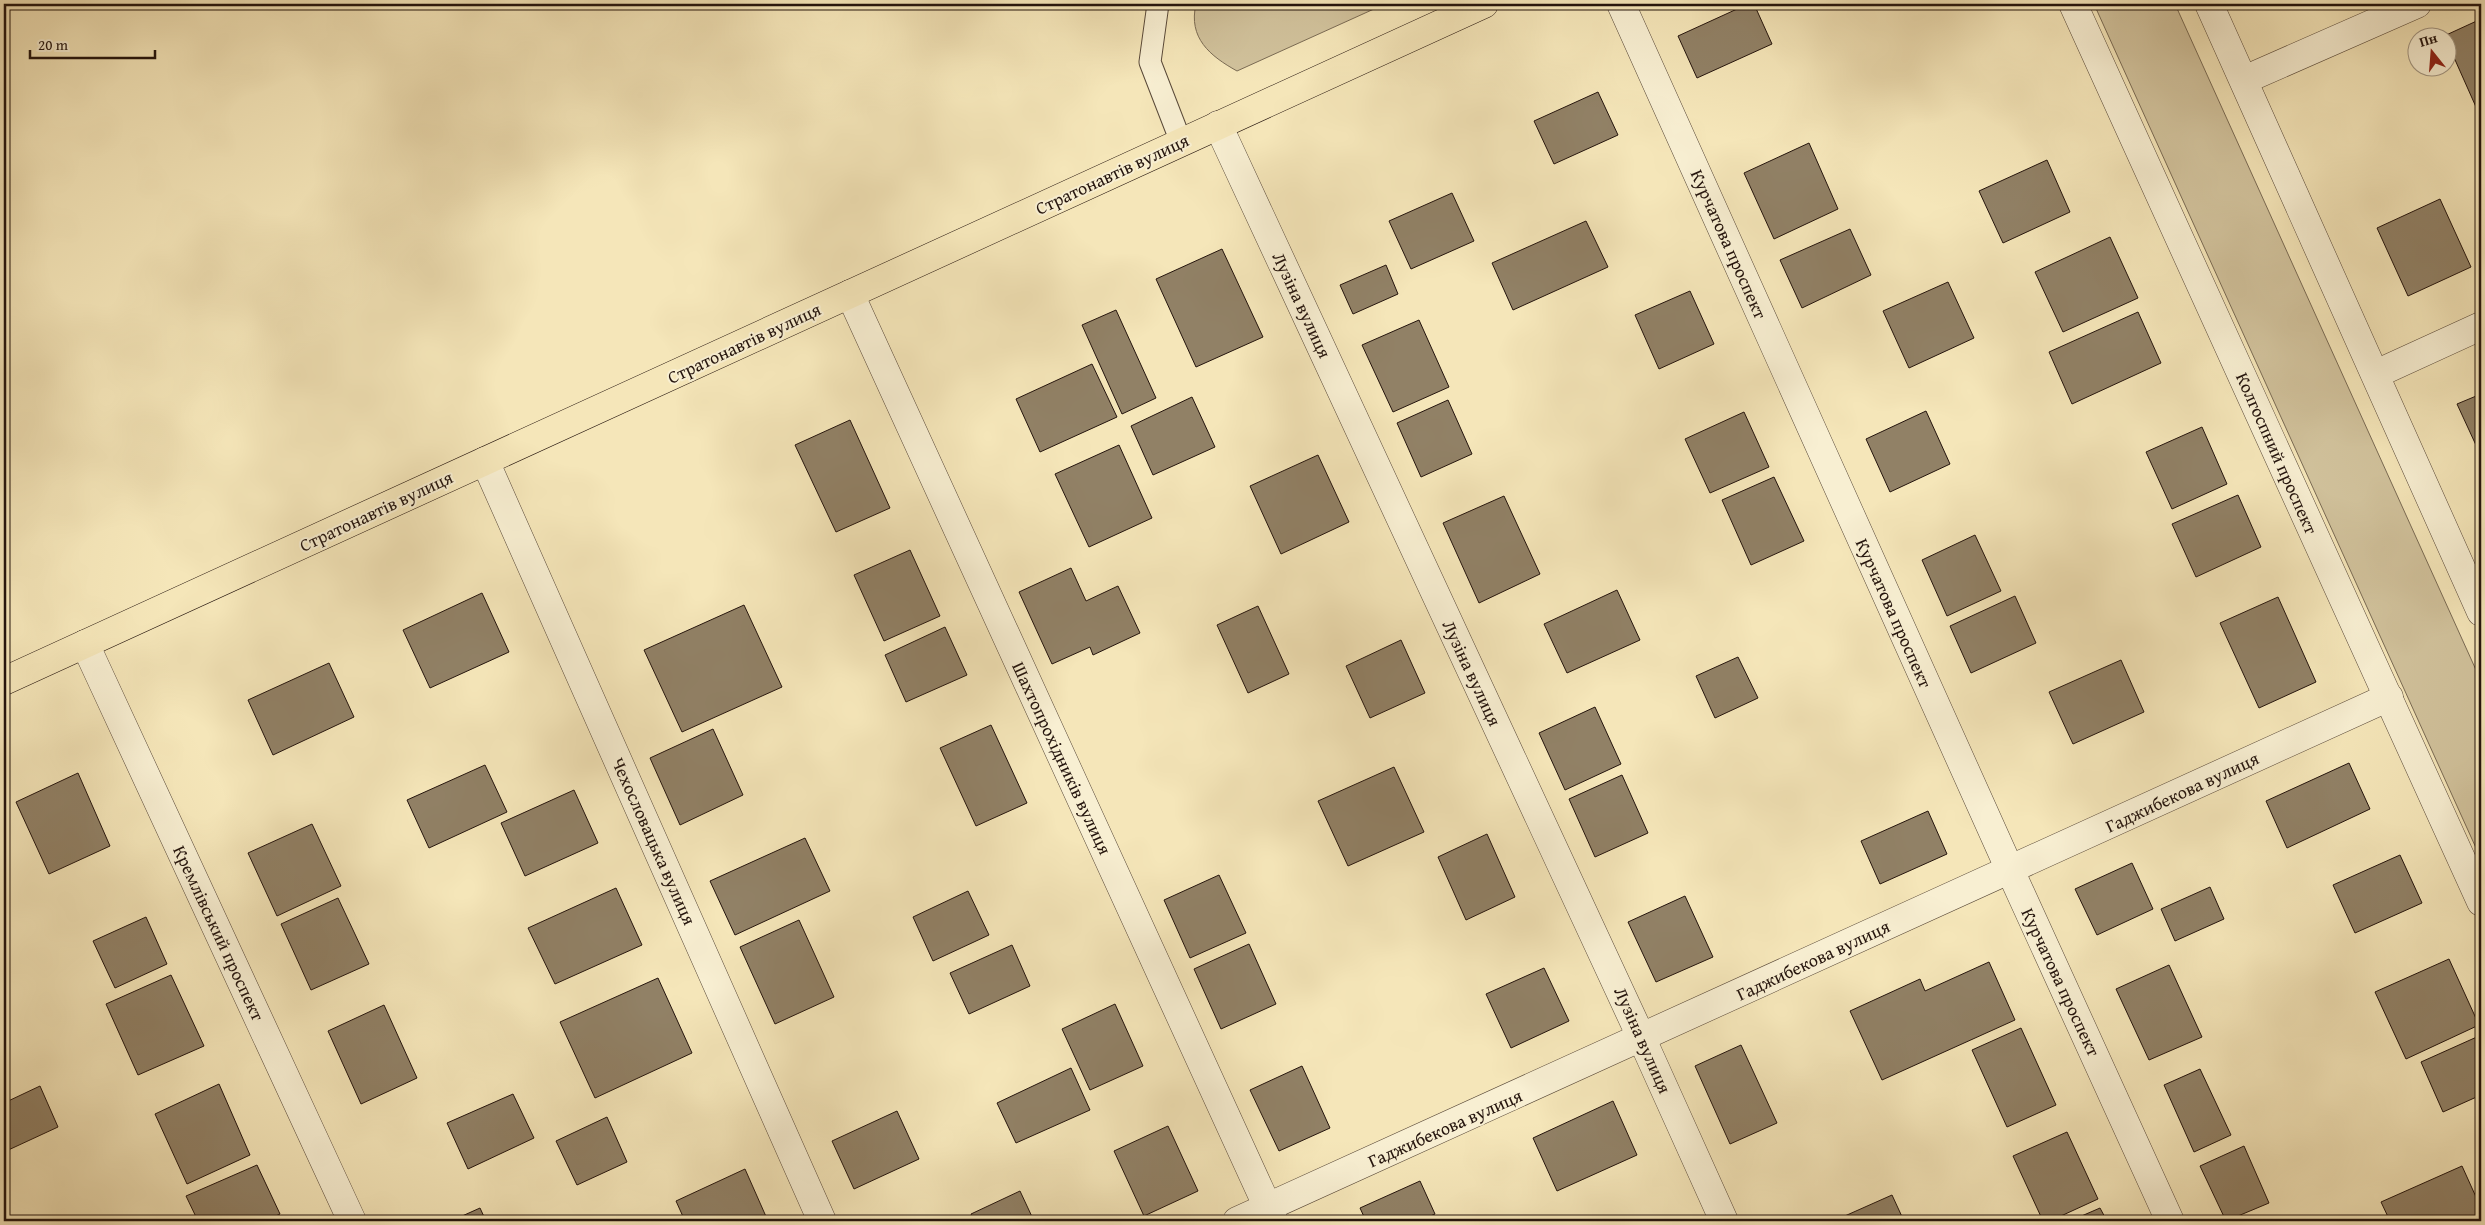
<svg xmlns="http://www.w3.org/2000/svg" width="2485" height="1225" viewBox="0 0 2485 1225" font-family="'Gentium Book Plus',serif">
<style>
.green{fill:#d1c29c;stroke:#7a6b54}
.building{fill:#918166;stroke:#24140d}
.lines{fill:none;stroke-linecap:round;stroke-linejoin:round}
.service-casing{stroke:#584838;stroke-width:23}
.minor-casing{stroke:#584838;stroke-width:29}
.tertiary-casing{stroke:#584838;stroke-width:29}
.primary-casing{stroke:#24140d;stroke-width:29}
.service{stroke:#f8efd2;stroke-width:21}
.minor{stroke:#f8efd2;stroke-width:28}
.tertiary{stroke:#f8efd2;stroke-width:28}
.primary{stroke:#f5e6b9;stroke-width:28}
.labels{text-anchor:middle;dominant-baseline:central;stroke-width:4;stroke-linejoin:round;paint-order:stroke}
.street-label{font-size:18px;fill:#24140d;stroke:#f8efd2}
</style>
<rect width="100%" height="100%" fill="#f5e6b9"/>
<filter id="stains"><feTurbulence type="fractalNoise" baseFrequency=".004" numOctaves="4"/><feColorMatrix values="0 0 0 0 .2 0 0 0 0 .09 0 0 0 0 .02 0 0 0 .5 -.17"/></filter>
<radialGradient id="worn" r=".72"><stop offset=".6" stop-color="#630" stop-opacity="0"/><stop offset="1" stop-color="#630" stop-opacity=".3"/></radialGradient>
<g class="green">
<path d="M1196,4H1385L1237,71C1210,56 1188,38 1196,4Z"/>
<polygon points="2094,4 2175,4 2481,681 2481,859"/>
</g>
<g class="building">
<polygon points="1748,4 1754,4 1772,44 1697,78 1678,36"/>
<polygon points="2481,19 2481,105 2476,107 2448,44 2448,38 2444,36"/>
<polygon points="1598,92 1618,135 1554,164 1534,121"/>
<polygon points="1809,143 1838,209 1774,239 1744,173"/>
<polygon points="2047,160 2070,212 2003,243 1979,191"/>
<polygon points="1452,193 1474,241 1411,269 1389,221"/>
<polygon points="2440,199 2471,267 2408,296 2377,228"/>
<polygon points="1586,221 1608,267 1513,310 1492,263"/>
<polygon points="1850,229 1871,275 1802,308 1780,260"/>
<polygon points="2110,237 2138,298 2063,332 2035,272"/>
<polygon points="1222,249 1263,337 1196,367 1156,279"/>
<polygon points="1386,265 1398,294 1353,314 1340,285"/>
<polygon points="1948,282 1974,338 1909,368 1883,311"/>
<polygon points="1690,291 1714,344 1659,369 1635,315"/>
<polygon points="1116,310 1156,398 1122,414 1082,325"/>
<polygon points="2138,312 2161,363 2072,404 2049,352"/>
<polygon points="1419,320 1449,387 1393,412 1362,345"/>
<polygon points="1092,364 1117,417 1040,452 1016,399"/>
<polygon points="2481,394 2481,456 2457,404"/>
<polygon points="1192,397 1215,447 1153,475 1131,426"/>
<polygon points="1448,400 1472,454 1421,477 1397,423"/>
<polygon points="1926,411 1950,464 1890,492 1866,439"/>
<polygon points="1744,412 1769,467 1710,493 1685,439"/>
<polygon points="850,420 890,508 836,532 795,445"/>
<polygon points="2202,427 2227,484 2172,509 2146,452"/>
<polygon points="1119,445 1152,518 1089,547 1055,474"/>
<polygon points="1318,455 1349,522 1281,554 1250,486"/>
<polygon points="1774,477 1804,541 1751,565 1722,500"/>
<polygon points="2238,495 2261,547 2196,577 2172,524"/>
<polygon points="1504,496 1540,574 1479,603 1443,523"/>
<polygon points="1975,535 2001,591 1947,616 1922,560"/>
<polygon points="910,550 940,616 884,641 854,575"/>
<polygon points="1071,568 1086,601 1118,586 1140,633 1093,655 1090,647 1052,664 1019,592"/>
<polygon points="1617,590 1640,640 1567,673 1544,624"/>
<polygon points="482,593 509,652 430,688 403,630"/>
<polygon points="2015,596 2036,643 1971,673 1950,626"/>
<polygon points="2278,597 2316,682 2259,708 2220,623"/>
<polygon points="744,605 782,687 682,732 644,650"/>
<polygon points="1258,606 1289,674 1248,693 1217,625"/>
<polygon points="945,627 967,675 906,702 885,655"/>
<polygon points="1401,640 1425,693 1370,718 1346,666"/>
<polygon points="1738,657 1758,698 1715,718 1696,676"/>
<polygon points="2121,660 2144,712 2073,744 2049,692"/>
<polygon points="329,663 354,717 273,755 248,700"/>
<polygon points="1595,707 1621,764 1565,790 1539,733"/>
<polygon points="991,725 1027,803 976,826 940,748"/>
<polygon points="713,729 743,795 680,825 650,758"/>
<polygon points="2349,763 2370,809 2287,848 2266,801"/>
<polygon points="485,765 507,812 429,848 407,800"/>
<polygon points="1394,767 1424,832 1348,866 1318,801"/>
<polygon points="78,773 110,846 49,874 16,802"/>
<polygon points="1622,775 1648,833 1595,857 1569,799"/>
<polygon points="574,790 598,843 525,876 501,823"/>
<polygon points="1928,811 1947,854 1880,884 1861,841"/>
<polygon points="312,824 341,886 277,916 248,853"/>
<polygon points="1487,834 1515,897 1466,920 1438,857"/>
<polygon points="805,838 830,891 735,935 710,881"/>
<polygon points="2400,855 2422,903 2355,933 2333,885"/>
<polygon points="2132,863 2153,909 2097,935 2075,889"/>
<polygon points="1219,875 1246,933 1190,958 1164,900"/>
<polygon points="2210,887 2224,919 2175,941 2161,909"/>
<polygon points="616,888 642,945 555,984 528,928"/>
<polygon points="968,891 989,935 933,961 913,917"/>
<polygon points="1685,896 1713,957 1656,982 1628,922"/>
<polygon points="338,898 369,964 311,990 281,924"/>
<polygon points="146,917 167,964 115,988 93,941"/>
<polygon points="799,920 834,997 775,1024 740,947"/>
<polygon points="1249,944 1276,1004 1221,1029 1194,969"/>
<polygon points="1012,945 1030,986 969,1014 950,973"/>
<polygon points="2449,959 2479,1025 2406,1059 2375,992"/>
<polygon points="1989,962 2015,1020 1882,1080 1850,1011 1920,979 1925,991"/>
<polygon points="2169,965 2202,1037 2149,1060 2116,989"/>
<polygon points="1544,968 1569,1021 1511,1048 1486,994"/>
<polygon points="171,975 204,1046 138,1075 106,1004"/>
<polygon points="658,978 692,1053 595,1098 560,1022"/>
<polygon points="1115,1004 1143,1066 1090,1090 1062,1029"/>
<polygon points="384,1005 417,1078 361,1104 328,1031"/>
<polygon points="2021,1028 2056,1105 2007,1127 1972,1050"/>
<polygon points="2479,1036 2481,1040 2481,1095 2443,1112 2421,1062"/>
<polygon points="1741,1045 1777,1123 1730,1144 1695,1066"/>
<polygon points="1302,1066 1330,1128 1279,1151 1250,1090"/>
<polygon points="1071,1068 1090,1110 1016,1143 997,1103"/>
<polygon points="2200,1069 2231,1135 2194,1152 2164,1085"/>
<polygon points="219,1084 250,1155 187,1184 155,1114"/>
<polygon points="40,1086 58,1127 4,1152 4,1103"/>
<polygon points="513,1094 534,1138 468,1169 447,1123"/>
<polygon points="1613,1101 1637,1155 1557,1191 1533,1138"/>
<polygon points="897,1111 919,1159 854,1189 832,1141"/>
<polygon points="607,1117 627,1162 577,1185 556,1141"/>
<polygon points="1168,1126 1198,1191 1144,1216 1114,1151"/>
<polygon points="2067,1132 2098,1199 2050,1221 2043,1221 2013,1156"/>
<polygon points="2244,1146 2269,1203 2226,1221 2200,1166"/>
<polygon points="257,1165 280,1214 265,1221 198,1221 186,1196"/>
<polygon points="2462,1166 2481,1208 2481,1221 2390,1221 2381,1202"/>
<polygon points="745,1169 768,1221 685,1221 676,1201"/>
<polygon points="1420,1181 1435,1214 1419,1221 1366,1221 1360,1208"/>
<polygon points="1020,1191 1034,1221 974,1221 971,1214"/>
<polygon points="1892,1195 1904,1221 1839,1221 1838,1219"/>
<polygon points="480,1208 486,1221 451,1221"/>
<polygon points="2100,1208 2107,1221 2070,1221"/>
<polygon points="1598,1216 1601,1221 1588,1221"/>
</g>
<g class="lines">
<g class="service-casing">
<polyline id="service" points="1158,4 1150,62 1181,142"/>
</g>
<g class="minor-casing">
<g id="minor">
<polyline points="1621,4 2010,870 2170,1221"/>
<polyline points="2244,80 2417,4"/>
<polyline points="1218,125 1642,1039 1724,1221"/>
<polyline points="850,294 1274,1221"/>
<polyline points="2376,374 2481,326"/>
<polyline points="485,461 822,1221"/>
<polyline points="85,644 352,1221"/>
<polyline points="1237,1221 2389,697"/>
</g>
</g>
<g class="tertiary-casing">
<g id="tertiary">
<polyline points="2073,4 2481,902"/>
<polyline points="2209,4 2481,612"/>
</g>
</g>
<g class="primary-casing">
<polyline id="primary" points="4,681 1484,4"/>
</g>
<use href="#service" class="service"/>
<use href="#minor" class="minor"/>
<use href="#tertiary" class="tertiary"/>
<use href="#primary" class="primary"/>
</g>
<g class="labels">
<g class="street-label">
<text transform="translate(1112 174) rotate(-25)">Стратонавтів вулиця</text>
<text transform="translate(1729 244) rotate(66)">Курчатова проспект</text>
<text transform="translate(1302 305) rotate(65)">Лузіна вулиця</text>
<text transform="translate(744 343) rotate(-25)">Стратонавтів вулиця</text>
<text transform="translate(2277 453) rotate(66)">Колгоспний проспект</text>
<text transform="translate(376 511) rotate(-25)">Стратонавтів вулиця</text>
<text transform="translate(1894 613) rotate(66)">Курчатова проспект</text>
<text transform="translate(1472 673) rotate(65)">Лузіна вулиця</text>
<text transform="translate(1062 758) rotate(65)">Шахтопрохідників вулиця</text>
<text transform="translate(2182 792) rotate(-25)">Гаджибекова вулиця</text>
<text transform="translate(654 841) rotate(66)">Чехословацька вулиця</text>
<text transform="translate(219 933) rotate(65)">Кремлівський проспект</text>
<text transform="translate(1813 960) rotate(-25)">Гаджибекова вулиця</text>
<text transform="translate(2061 982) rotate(65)">Курчатова проспект</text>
<text transform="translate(1643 1040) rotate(66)">Лузіна вулиця</text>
<text transform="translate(1445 1128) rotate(-24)">Гаджибекова вулиця</text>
</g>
</g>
<rect width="2485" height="1225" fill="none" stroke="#f5e6b9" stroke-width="20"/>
<rect x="5" y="5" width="2475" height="1215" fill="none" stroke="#24140d" stroke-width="2.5"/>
<rect x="10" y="10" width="2465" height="1205" fill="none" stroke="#24140d"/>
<g transform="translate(2432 52) rotate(343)"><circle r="24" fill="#f8efd2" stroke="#a39783"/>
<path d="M0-4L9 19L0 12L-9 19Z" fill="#8f2418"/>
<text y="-8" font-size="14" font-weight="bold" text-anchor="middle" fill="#24140d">Пн</text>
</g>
<path d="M30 50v8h125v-8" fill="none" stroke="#24140d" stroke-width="2.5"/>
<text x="38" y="50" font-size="15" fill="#24140d" stroke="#f8efd2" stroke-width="4" paint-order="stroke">20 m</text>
<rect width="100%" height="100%" filter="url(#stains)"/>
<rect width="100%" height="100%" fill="url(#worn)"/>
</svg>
